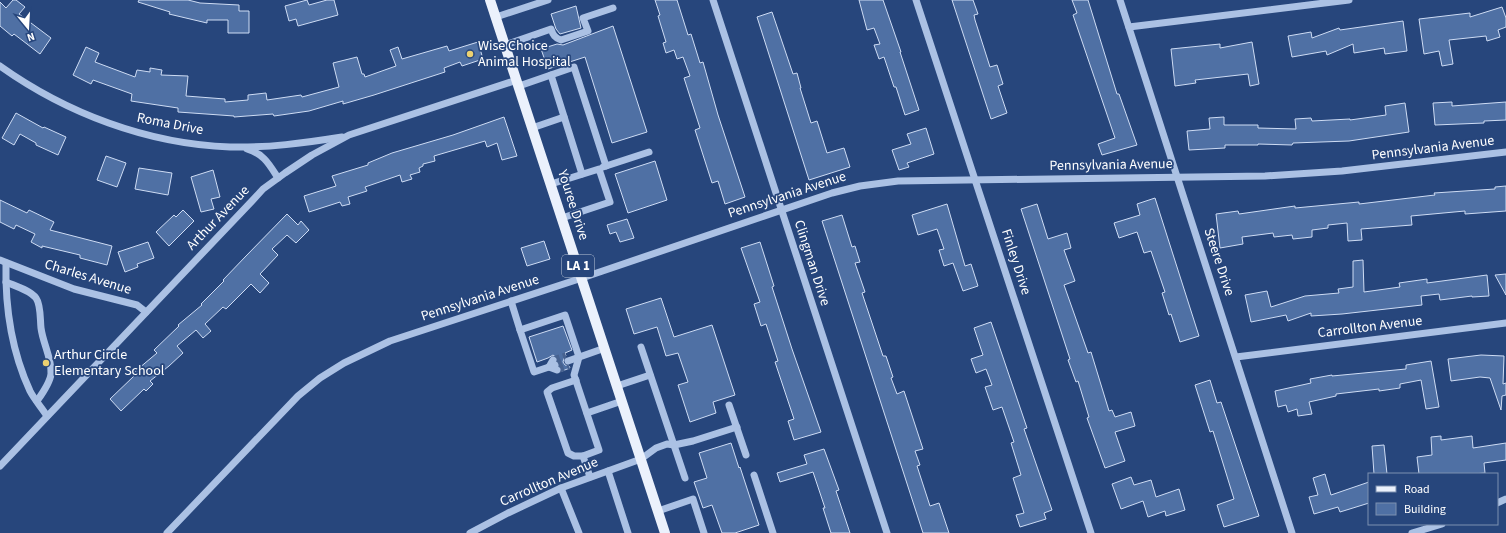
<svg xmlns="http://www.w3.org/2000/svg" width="1506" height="533" viewBox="0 0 1506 533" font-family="'Source Sans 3',sans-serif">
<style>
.building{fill:#4f70a4;stroke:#cedcf4}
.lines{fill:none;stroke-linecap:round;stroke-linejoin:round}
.minor-tunnel{stroke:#476290;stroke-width:7;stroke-dasharray:7 3.5;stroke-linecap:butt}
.minor{stroke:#abc1e4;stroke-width:7}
.major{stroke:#ebf1fc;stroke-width:10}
.poi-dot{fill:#ecd171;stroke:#27467c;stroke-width:1.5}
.labels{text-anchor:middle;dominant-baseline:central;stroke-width:3.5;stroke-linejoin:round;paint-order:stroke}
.shield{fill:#27467c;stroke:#bec8d8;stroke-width:1}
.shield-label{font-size:13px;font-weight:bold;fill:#fff}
.poi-label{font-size:14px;fill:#fff;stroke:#27467c;text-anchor:start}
.street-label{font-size:14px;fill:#fff;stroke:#27467c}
</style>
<rect width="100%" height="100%" fill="#27467c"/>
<g class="building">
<polygon points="13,0 16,0 25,7 19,14 51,38 40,54 14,34 12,36 0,26 0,2 6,8"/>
<polygon points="139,0 188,0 200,3 239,5 239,11 249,11 249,33 228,33 228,20 207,20 207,23 169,14 170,12 138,2"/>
<polygon points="307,0 309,5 327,0 334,0 338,15 298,26 296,19 289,21 285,6"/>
<polygon points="655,0 677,0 688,35 691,34 700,63 703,62 718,115 745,197 725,204 718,181 712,183 695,130 700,128 684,78 690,76 683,57 677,59 674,50 666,53 663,43 666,42 658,16 660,15"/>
<polygon points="859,0 883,0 901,52 900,52 919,110 905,115 896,87 894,87 884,57 879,59 874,45 880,44 874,28 867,30"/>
<polygon points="952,0 973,0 978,14 974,15 975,20 990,67 997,65 1003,84 998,86 1007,113 991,119"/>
<polygon points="1072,0 1088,0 1117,94 1119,94 1137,145 1102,155 1098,144 1115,138 1073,15 1077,13"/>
<polygon points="576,6 581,28 560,34 556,29 551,14"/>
<polygon points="1502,7 1506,18 1506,27 1498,30 1500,37 1487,41 1486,36 1449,40 1453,64 1442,66 1439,51 1424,54 1419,19 1470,13 1470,17"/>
<polygon points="772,12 793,74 797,73 801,88 800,88 811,123 817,121 827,153 844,148 850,167 809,180 757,17"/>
<polygon points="1403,21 1407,51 1385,54 1384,48 1354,53 1353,44 1327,55 1326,51 1292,57 1288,36 1311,32 1312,38 1339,28 1340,30"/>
<polygon points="613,26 647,132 612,143 585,57 548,69 541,49 557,44 563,45"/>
<polygon points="478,42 483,59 462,66 460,62 444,68 445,72 374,95 343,104 343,101 309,111 274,116 273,114 234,117 234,116 178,112 178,108 131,101 132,94 93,80 91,84 73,75 86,47 99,53 95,62 135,77 137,70 150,72 150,68 162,70 161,75 188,76 186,96 225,99 225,102 248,100 248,95 266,93 267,100 301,95 302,97 339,87 333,63 357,57 362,74 364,74 365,77 396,66 390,50 398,47 402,59 447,46 449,51"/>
<polygon points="1252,42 1259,84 1250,86 1248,74 1195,80 1196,83 1175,86 1171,49 1220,44 1220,48"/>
<polygon points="1452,102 1452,106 1506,102 1506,120 1484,121 1484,123 1435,125 1433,103"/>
<polygon points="1405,103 1409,132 1349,141 1293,143 1292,145 1258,144 1258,145 1225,145 1225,148 1189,150 1187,131 1210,129 1209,118 1224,117 1224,125 1258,125 1258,128 1296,129 1295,119 1311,118 1312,121 1350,119 1350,120 1386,115 1385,106"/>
<polygon points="16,113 43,128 44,127 66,137 58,155 36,145 36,143 20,134 14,145 2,138"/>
<polygon points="504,117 517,156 502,160 497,143 487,147 485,141 434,156 435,161 423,164 423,166 419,168 420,172 410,175 412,179 402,182 400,175 365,187 367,191 348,197 350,204 342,206 340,202 309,212 304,196 336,186 332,176 368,165 368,163 392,153 453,135"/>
<polygon points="926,128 934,154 907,163 909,167 899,170 892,150 911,144 907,134"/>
<polygon points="106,156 126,163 117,187 97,180"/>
<polygon points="655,161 667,200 628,213 615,174"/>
<polygon points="139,168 172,173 168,195 135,189"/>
<polygon points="213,170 220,197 211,199 214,209 201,212 191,177"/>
<polygon points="1506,186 1506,211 1465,214 1465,211 1411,216 1412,225 1361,229 1362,240 1348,241 1347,223 1328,225 1328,228 1312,230 1312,237 1293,239 1292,235 1274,237 1273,233 1242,237 1243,244 1220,248 1216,214 1238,211 1239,214 1295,206 1295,208 1359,202 1359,204 1435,195 1434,193 1495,189 1495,187"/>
<polygon points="1155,198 1199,336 1180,342 1171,314 1169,315 1162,293 1165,292 1151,251 1144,253 1137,232 1119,238 1114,223 1140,215 1137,204"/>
<polygon points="0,200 27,213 29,210 54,222 50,230 112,246 107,265 80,258 80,255 42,246 42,248 31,242 35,234 16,225 14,229 0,222"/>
<polygon points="947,204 965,266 971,264 978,286 963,291 953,263 944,266 939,250 944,249 937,229 918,235 912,215"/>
<polygon points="1037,204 1048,239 1067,233 1071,248 1064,250 1075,281 1064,285 1088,353 1091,352 1109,411 1112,410 1115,417 1131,412 1135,426 1115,432 1125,461 1105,468 1087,418 1089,417 1078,381 1076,382 1068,360 1070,359 1021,209"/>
<polygon points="183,210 194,221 169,246 156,232 174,215 176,217"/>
<polygon points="287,214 298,225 301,221 309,230 296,243 287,235 272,249 278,255 260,274 269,283 260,293 251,284 226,309 223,307 205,324 211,331 203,338 196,330 177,346 183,353 169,366 150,381 153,384 146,391 144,389 121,411 110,399 134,376 132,374 157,353 154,350 179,326 178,325 202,305 201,304 224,281 223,280 246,256"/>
<polygon points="842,215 852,247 855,246 860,262 855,263 865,292 862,293 883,356 886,356 893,377 891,378 897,394 904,391 923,449 915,451 920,465 917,466 930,506 939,503 949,533 923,533 822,221"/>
<polygon points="627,219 634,238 620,242 616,232 610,234 607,225"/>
<polygon points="544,241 550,259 527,266 521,248"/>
<polygon points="148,242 154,258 137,264 138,267 125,272 118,252"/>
<polygon points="760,242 774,286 772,287 792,349 821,432 794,440 788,421 794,419 775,362 778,361 766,324 761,326 754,304 760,302 741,248"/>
<polygon points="1363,260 1364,292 1400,287 1399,283 1427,279 1427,283 1487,275 1489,296 1472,297 1472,296 1440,300 1439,294 1421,296 1422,305 1342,314 1311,316 1311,313 1288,321 1286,315 1251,322 1245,295 1267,291 1271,307 1305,296 1339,293 1338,289 1353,287 1353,261"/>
<polygon points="1506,274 1506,295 1495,275"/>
<polygon points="661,298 674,337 712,325 735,395 713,402 716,413 690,422 678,385 688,382 678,353 666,356 657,327 634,334 626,309"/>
<polygon points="991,322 1027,428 1024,429 1052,510 1044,513 1046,519 1020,527 1016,515 1024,513 1013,478 1021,475 1011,443 1014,442 1002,407 993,410 985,387 992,385 986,369 976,373 971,359 983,355 974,328"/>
<polygon points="563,326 572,350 565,353 566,356 564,358 563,362 565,365 569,366 570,368 562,371 557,358 553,355 548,358 537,362 529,337"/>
<polygon points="1481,355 1504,356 1503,384 1506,383 1506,395 1502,396 1501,410 1490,378 1480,377 1451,381 1448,359"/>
<polygon points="1431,361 1439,407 1426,409 1421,380 1400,384 1400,388 1379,391 1379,389 1336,394 1336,396 1309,402 1312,414 1298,416 1297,409 1288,412 1286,405 1278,407 1275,391 1311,383 1310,379 1332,375 1332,376 1406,369 1406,365"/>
<polygon points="1210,380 1217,403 1221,402 1259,516 1224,527 1217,505 1234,499 1213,431 1210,432 1195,385"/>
<polygon points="1441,436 1441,440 1472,436 1473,448 1506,443 1506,460 1484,463 1485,473 1473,474 1419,474 1417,457 1432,455 1431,437"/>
<polygon points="731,443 739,468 740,467 759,525 735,533 722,533 712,505 703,508 694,482 707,478 699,453"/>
<polygon points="1384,445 1387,474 1374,474 1372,446"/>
<polygon points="824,449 839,490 836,491 850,533 831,533 823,508 825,508 813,472 780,482 777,473 807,464 804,455"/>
<polygon points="1325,474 1331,495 1369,482 1369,503 1340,512 1338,507 1314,514 1309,497 1318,495 1313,478"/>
<polygon points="1131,477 1134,485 1151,480 1156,497 1179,489 1185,510 1166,516 1165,511 1148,517 1143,501 1121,509 1112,484"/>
</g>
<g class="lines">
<g class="minor-tunnel">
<polyline points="553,360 566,356"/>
<polyline points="555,365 568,361"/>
<polyline points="557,370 569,366"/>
</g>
<g class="minor">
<polyline points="713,0 887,533"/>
<polyline points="916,0 1091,533"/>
<polyline points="1120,0 1292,533"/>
<polyline points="496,17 548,0"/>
<polyline points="1129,27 1349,0"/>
<path d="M505,45L551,29C553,35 555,38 561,40L588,31L583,18L613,8"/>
<path d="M0,66C66,113 147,144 230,147C268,148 304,143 342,137"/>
<polyline points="551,75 582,174"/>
<polyline points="519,86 574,67 606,166"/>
<polyline points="532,128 564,117"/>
<path d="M247,149C264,154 269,164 278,178"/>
<polyline points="603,167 649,152"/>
<polyline points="551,184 599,169 610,202 562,218"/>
<polyline points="0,260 74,289 137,305 146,312"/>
<path d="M6,263C5,307 11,350 30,391C34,399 42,408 47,416"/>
<path d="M6,282C15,286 30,290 36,298C41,305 40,319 41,328C43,344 52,358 51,374C50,383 42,394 37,401"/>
<polyline points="511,301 520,330"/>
<polyline points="641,347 685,478"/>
<polyline points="1236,357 1506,323"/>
<polyline points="553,360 549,367 557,370"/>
<polyline points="568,361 605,348"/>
<polyline points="555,365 534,372 520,330 565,315 579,357 574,375 599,450 583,456 590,477"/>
<polyline points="576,380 552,388 547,392 568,453 574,456 583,456"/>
<polyline points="617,386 650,375"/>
<polyline points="729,405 746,455"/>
<polyline points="587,413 622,401"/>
<polyline points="0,466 252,201 263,189 285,173 312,155 349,135 517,80"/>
<polyline points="608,471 628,533"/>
<polyline points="754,475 773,533"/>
<polyline points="561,488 579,533"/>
<polyline points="1497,503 1506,499"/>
<polyline points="658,511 693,499 704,533"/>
<polyline points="167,533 298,396 320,378 344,363 390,341 582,278 832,193 860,186 898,181 1265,176 1342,171 1506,152"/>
<polyline points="470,533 508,513 561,488 641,459 656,448 667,444 674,445 693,441 737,427"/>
<polyline points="1412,533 1442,524"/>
</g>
<polyline class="major" points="490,0 665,533"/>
</g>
<g class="poi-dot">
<circle cx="470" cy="54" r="4"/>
<circle cx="46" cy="363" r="4"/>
</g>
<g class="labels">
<rect class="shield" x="562" y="255" width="32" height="22" rx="3"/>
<g class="shield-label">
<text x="578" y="266">LA 1</text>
</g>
<g class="poi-label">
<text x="478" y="46">Wise Choice<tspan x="478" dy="16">Animal Hospital</tspan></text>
<text x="54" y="355">Arthur Circle<tspan x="54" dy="16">Elementary School</tspan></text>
</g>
<g class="street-label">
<text transform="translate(170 124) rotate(11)">Roma Drive</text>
<text transform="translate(1433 148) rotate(-7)">Pennsylvania Avenue</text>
<text transform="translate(1111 165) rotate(-1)">Pennsylvania Avenue</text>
<text transform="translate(787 195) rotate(-18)">Pennsylvania Avenue</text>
<text transform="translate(573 205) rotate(72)">Youree Drive</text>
<text transform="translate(218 218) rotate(-46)">Arthur Avenue</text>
<text transform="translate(1016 262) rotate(72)">Finley Drive</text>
<text transform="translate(1219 262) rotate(72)">Steere Drive</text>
<text transform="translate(812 263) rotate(72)">Clingman Drive</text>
<text transform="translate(88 277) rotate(17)">Charles Avenue</text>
<text transform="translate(480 298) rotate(-18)">Pennsylvania Avenue</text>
<text transform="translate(1370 327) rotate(-7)">Carrollton Avenue</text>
<text transform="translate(549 482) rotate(-23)">Carrollton Avenue</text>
</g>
</g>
<rect x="1368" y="473" width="130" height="52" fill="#27467c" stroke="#7d90b0"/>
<rect x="1376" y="486" width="20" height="6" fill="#ebf1fc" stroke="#7d90b0"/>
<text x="1404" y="493" font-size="12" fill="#ffffff">Road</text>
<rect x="1376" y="503" width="20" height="12" fill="#4f70a4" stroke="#7d90b0"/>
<text x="1404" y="513" font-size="12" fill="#ffffff">Building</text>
<g transform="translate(28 28) rotate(162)" stroke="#27467c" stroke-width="3" paint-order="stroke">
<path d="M0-3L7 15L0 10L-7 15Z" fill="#ffffff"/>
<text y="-6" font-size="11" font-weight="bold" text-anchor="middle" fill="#ffffff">N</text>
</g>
</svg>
